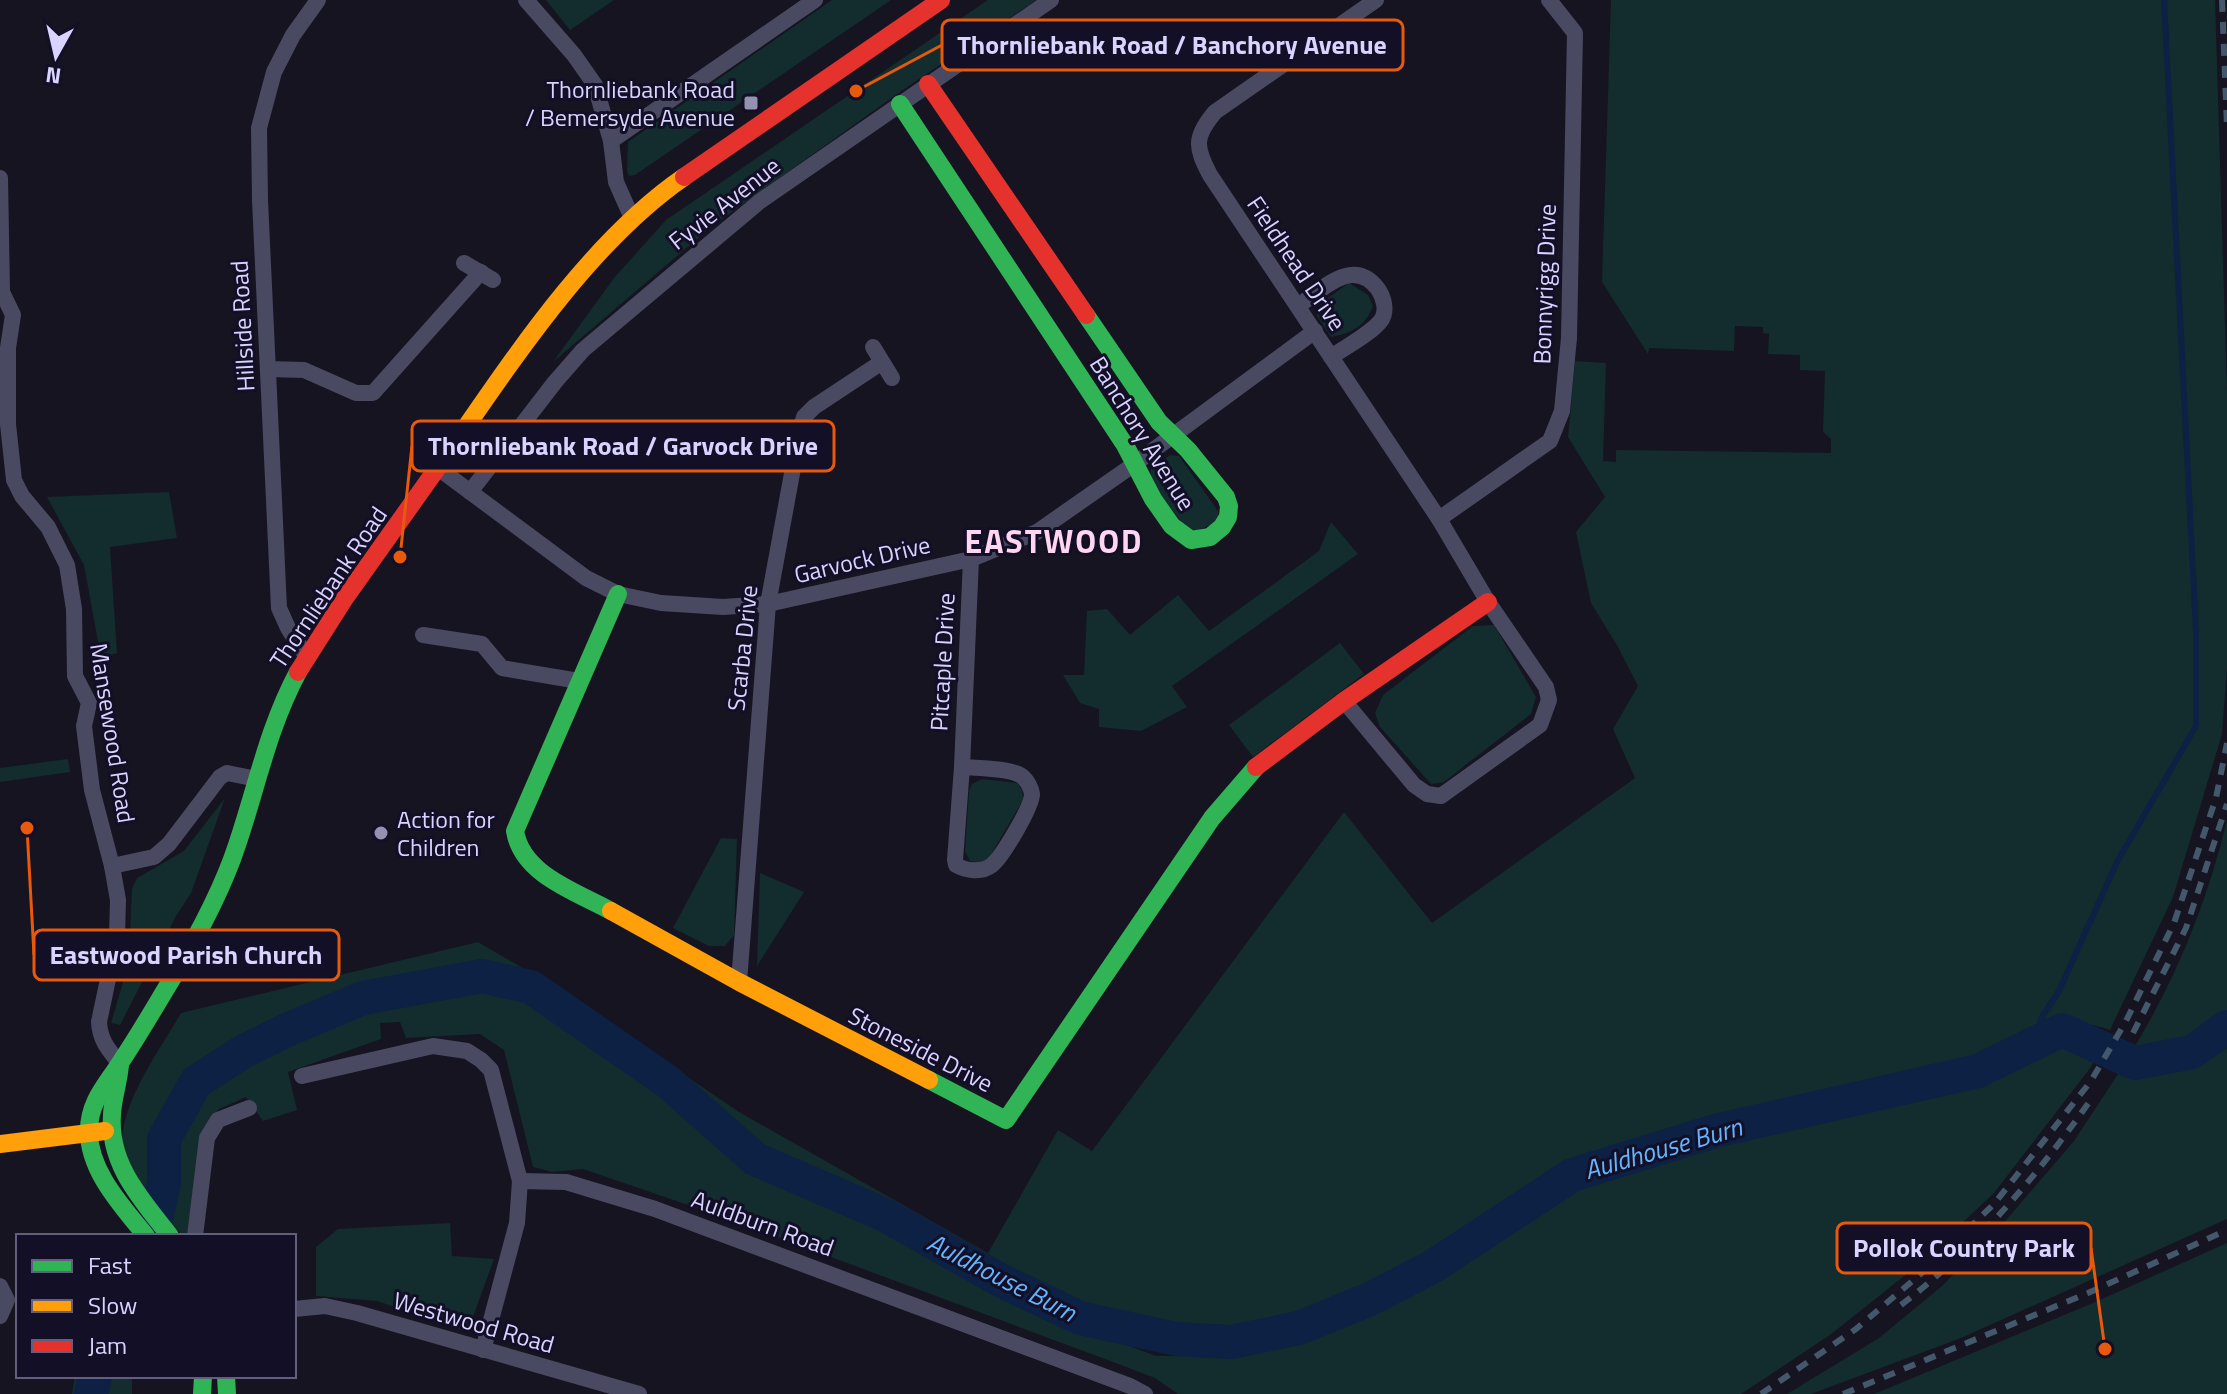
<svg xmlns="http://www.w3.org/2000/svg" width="2227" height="1394" viewBox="0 0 2227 1394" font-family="'Titillium Web',sans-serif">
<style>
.green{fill:#132c2d}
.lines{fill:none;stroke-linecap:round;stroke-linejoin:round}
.stream{stroke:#0d2144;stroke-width:6}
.river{stroke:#0d2144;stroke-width:34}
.street{stroke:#4a4962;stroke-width:16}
.fast{stroke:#30b455;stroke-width:18}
.slow{stroke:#ff9f0a;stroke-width:18}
.jam{stroke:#e5322d;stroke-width:18}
.rail{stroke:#43596b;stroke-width:6;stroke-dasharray:12 10;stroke-linecap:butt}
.poi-dot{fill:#9591b1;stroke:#130f26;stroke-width:3}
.labels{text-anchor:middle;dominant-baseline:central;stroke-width:6;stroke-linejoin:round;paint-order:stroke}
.poi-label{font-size:24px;fill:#d9d4ff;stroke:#130f26;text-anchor:end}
.street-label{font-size:24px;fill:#d9d4ff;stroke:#130f26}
.water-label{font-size:26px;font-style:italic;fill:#62b6ff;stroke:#130f26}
.district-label{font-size:32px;font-weight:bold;letter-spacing:2px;fill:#ffd6f0;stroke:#130f26}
.leader{fill:none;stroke:#e8590c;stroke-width:3}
.callout-dot{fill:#e8590c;stroke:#130f26;stroke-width:3}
.callout{fill:#130f26;stroke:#e8590c;stroke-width:3}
.callout-label{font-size:26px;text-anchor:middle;font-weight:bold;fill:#d9d4ff}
</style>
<rect width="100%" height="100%" fill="#161421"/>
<g class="green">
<polygon points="546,0 614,0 570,30"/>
<polygon points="832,0 891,0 635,175 629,176 627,171 628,142"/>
<polygon points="988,0 1036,0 907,87 711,227 553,362 614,278 666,220"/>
<path d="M1611,0H2215L2227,391V668L2222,734L2173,897L2110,1030C2057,1011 2017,1035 1976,1067L1694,1131L1567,1172L1442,1250L1331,1305L1243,1328H1166L1070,1308L745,1139L667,1075L553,993L555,987L739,1112L988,1253L1058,1130L1092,1151L1344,812L1432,923L1635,778L1613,729L1638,686L1618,647L1591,603L1576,532L1605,497L1568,437L1575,361L1606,363L1603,461L1616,462V450L1831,453V439L1823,432L1825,371L1800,370V355L1768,354L1769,334L1763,333V327L1735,326L1734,351L1649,348L1648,354L1602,282Z"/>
<path d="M1349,283L1368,295L1373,306C1366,325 1351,334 1331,337L1317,316L1318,305Z"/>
<polygon points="1170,455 1179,456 1218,511 1219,522 1190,533 1150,481 1151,469"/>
<polygon points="169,492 177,538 110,547 117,653 101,658 84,565 47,497"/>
<polygon points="1331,522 1358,554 1172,686 1187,707 1141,731 1099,727 1099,709 1080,703 1063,675 1084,675 1087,611 1107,609 1130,635 1178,595 1209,631 1319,551"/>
<polygon points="1494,625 1536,697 1531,714 1444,782 1431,784 1380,727 1375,713 1383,695 1473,626"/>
<polygon points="1340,643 1364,674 1253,757 1229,725"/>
<polygon points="68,759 70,772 0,782 0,768"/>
<polygon points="982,779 1017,783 1022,790 1023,800 989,858 980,863 970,861 965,851 969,791 972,784"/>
<polygon points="225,798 191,893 176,916 120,1025 111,1023 129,962 132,889 137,878 184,851"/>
<path d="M2227,820V1021C2194,1047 2171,1051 2130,1054C2175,982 2207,903 2227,820Z"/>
<polygon points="721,838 737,839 734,935 725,946 709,946 673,928"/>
<polygon points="760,873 804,892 757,966"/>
<path d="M478,942L538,977L531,997L636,1069L691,1111L728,1146L761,1168L919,1245L1050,1316L1156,1356H1227L1434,1273L1576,1186L1716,1138L1980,1080L2061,1036L2099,1051L2091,1067L1994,1193L1913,1269L1830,1335L1741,1394H1178L1155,1378L1113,1362L729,1219L583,1169L552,1172L533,1167L504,1050L480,1034L406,1038L400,1022L380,1023L381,1039L288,1072L297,1110L263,1121L246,1097L219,1109L204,1129L189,1236H183C172,1223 129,1177 125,1164C109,1116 158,1054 181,1013Z"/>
<polygon points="2227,1044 2227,1219 1961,1338 1811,1394 1787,1394 1879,1338 1942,1286 2007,1219 2074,1141 2120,1071 2151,1075 2209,1059"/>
<polygon points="450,1223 452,1256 494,1259 470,1325 462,1330 377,1301 316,1296 316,1247 338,1229"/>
<polygon points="2227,1243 2227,1394 1874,1394 2093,1303"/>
<polygon points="75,1376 132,1376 132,1394 72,1394"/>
</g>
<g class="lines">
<polyline class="stream" points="2034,1043 2042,1017 2059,991 2117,862 2196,726 2196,631 2164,0"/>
<g class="river">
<polyline points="152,1236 164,1182 164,1139 196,1082 244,1051 289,1029 363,998 482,976 531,987 668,1082 755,1159 885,1215 1002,1281 1080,1318 1176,1339 1231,1342 1299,1328 1370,1299 1432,1267 1572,1175 1715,1131 1978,1071 2062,1030 2135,1063 2192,1052 2227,1027"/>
<polyline points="91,1394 95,1376"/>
</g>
<g class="street">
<polyline points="526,0 574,55 595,85 611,141 616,182 632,218"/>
<polyline points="611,141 815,0"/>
<path d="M0,178L2,292L13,315L8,348V424L14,480L22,496L48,527L67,565L74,609L75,676L89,703L84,726L92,790L112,866L118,900L117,936L99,1022C100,1041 109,1050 120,1064"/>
<polyline points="464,263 493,280"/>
<path d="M1298,306C1323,289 1353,256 1378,289C1384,298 1387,310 1382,319C1374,332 1344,348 1331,357"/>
<polyline points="873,347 892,378"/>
<polyline points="269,369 304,370 356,393 373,393 481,272"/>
<polyline points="438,468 586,578 618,594 661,603 723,607 768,604 971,559 1037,532 1133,465 1315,331"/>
<polyline points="470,492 555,382 583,350 759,202 1051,0"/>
<polyline points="1439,519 1550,441 1562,411 1569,338 1575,33 1549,0"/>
<polyline points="423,635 482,644 502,668 579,681"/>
<polyline points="307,657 288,628 279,608 260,200 259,128 274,72 293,35 318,0"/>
<path d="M1344,701L1414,785L1427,794L1441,796L1540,725L1549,700L1546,687L1488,602L1439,519L1210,175C1195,147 1194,137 1215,112L1376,0"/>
<path d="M962,767L955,860L956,865C966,871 982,873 992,865C1002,857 1032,807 1032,794C1031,788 1027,781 1023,777C1013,768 976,768 962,767L971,559"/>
<polyline points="112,866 154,857 169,844 220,777 227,773 257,779"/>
<polyline points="739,982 768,604 800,430 804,417 814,407 882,362"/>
<polyline points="302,1076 433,1046 467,1051 481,1060 491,1070 520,1181"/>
<polyline points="195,1236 207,1138 218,1120 249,1108"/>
<polyline points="0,1286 7,1300 0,1316"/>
<polyline points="294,1309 325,1306 357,1313 639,1394"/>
<polyline points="483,1350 517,1223 520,1181 566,1182 655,1209 1130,1386 1145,1394"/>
</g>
<g class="fast">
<polyline points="900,104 1125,445 1153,499 1172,526 1191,540 1210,537 1222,527 1228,517 1229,506 1226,497 1188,450 1159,422 1086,315"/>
<path d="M611,911C577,892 522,875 515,831L618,594"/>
<path d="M120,1064C119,1081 113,1097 112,1114C108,1164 141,1199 170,1236"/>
<polyline points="929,1080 1006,1120 1212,818 1256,767"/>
<path d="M146,1236C123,1207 88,1171 89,1130C89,1101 107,1084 122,1060C140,1033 156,1005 173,977C198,935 222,891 237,845C257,786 268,728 298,672"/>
<polyline points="226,1376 227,1394"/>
<polyline points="202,1394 203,1376"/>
</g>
<g class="slow">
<path d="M443,460C510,364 587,244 684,177"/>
<polyline points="611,911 739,982 929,1080"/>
<polyline points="0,1144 105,1131"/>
</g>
<g class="jam">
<polyline points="928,84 1086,315"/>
<polyline points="684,177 941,0"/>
<polyline points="298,672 345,598 443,460"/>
<polyline points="1256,767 1344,701 1488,602"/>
</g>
<g class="rail">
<polyline points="2222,0 2227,127"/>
<polyline points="2133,1033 2186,928 2227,804"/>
<path d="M1901,1305C1976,1248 2036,1177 2090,1101"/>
<polyline points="1761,1394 1856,1329 1923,1272 1994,1204 2091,1081 2126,1021 2174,923 2216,798 2227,743"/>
<polyline points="1843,1394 2088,1293 2227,1230"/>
</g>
</g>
<g class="poi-dot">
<rect x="743" y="95" width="16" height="16" rx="4"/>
<circle cx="381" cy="833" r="8"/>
</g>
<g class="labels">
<g class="poi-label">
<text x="735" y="89">Thornliebank Road<tspan x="735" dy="28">/ Bemersyde Avenue</tspan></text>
<text x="397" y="819" text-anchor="start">Action for<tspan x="397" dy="28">Children</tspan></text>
</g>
<g class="street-label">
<text transform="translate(724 203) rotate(-38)">Fyvie Avenue</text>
<text transform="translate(1297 263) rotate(56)">Fieldhead Drive</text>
<text transform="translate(1544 284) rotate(-88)">Bonnyrigg Drive</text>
<text transform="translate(242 326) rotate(-93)">Hillside Road</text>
<text transform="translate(1143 433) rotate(58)">Banchory Avenue</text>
<text transform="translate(862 559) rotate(-13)">Garvock Drive</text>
<text transform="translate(328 587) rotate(-56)">Thornliebank Road</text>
<text transform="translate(742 648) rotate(-84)">Scarba Drive</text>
<text transform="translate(942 662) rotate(-87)">Pitcaple Drive</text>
<text transform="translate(113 733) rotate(81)">Mansewood Road</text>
<text transform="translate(921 1049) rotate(27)">Stoneside Drive</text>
<text transform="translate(763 1223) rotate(20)">Auldburn Road</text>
<text transform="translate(474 1322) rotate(16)">Westwood Road</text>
</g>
<g class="water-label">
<text transform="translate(1663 1148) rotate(-16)">Auldhouse Burn</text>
<text transform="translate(1002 1277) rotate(27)">Auldhouse Burn</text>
</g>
<g class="district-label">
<text x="1054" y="541">EASTWOOD</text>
</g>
</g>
<path class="leader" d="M856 91L942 45M400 557L412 446M27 828L34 955M2105 1349L2091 1248"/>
<g class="callout-dot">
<circle cx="856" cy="91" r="8"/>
<circle cx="400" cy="557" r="8"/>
<circle cx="27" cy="828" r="8"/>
<circle cx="2105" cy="1349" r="8"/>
</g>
<g class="callout">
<rect x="942" y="20" width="461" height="50" rx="8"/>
<rect x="412" y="421" width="422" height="50" rx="8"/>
<rect x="34" y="930" width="305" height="50" rx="8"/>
<rect x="1837" y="1223" width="254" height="50" rx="8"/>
</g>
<g class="callout-label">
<text x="1172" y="54">Thornliebank Road / Banchory Avenue</text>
<text x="623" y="455">Thornliebank Road / Garvock Drive</text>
<text x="186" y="964">Eastwood Parish Church</text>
<text x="1964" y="1257">Pollok Country Park</text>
</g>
<rect x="16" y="1234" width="280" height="144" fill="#130f26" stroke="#625e7d" stroke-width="2"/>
<rect x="32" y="1260" width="40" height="12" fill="#30b455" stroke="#625e7d" stroke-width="2"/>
<text x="88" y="1274" font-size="24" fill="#d9d4ff">Fast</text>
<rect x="32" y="1300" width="40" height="12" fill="#ff9f0a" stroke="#625e7d" stroke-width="2"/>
<text x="88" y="1314" font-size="24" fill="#d9d4ff">Slow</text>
<rect x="32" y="1340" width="40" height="12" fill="#e5322d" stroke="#625e7d" stroke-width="2"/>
<text x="88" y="1354" font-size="24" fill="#d9d4ff">Jam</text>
<g transform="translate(56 56) rotate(188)" stroke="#130f26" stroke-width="6" paint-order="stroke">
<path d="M0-6L14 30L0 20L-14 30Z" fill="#d9d4ff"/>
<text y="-12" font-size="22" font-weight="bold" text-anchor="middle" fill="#d9d4ff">N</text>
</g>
</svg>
